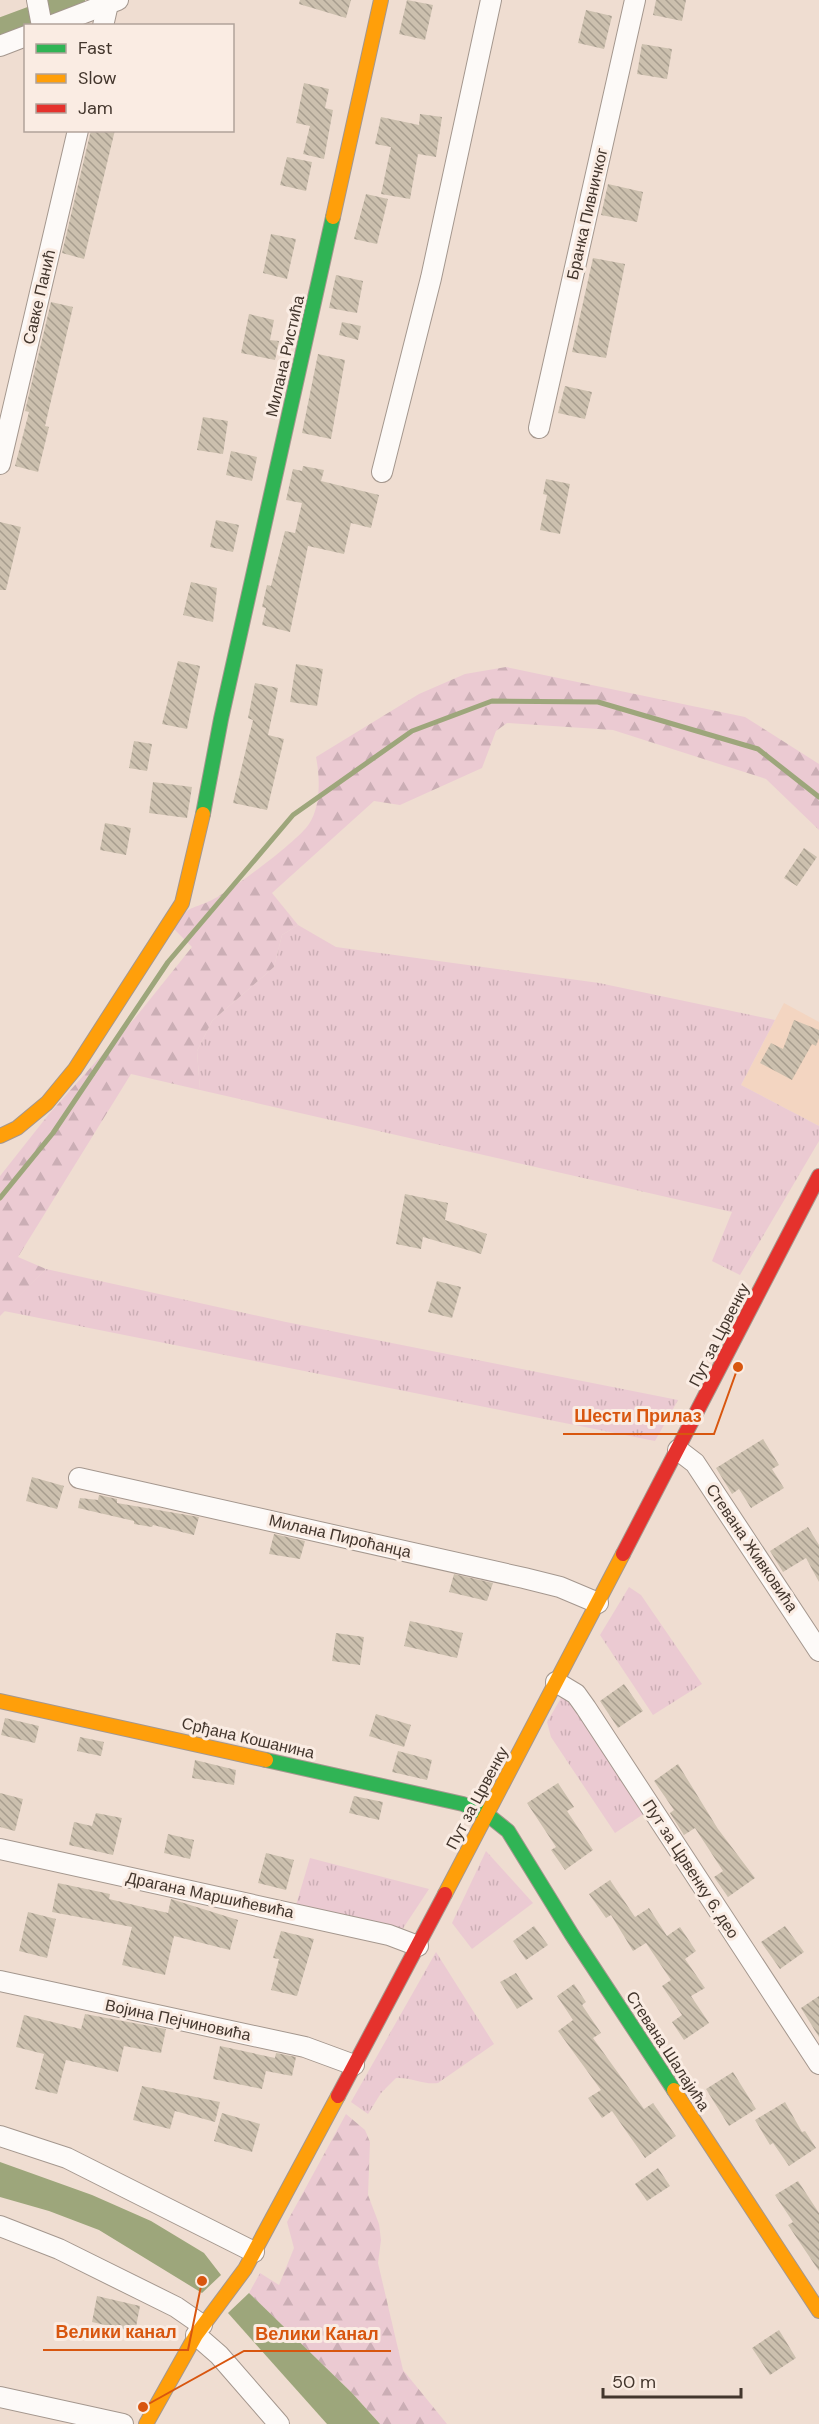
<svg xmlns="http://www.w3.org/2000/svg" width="819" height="2424" viewBox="0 0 819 2424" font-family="'DM Sans',sans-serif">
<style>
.built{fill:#f3d5c1}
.grass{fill:url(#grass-tufts)}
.forest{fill:url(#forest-firs)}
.water{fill:#9da67b}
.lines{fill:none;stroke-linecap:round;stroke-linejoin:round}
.stream{stroke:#9da67b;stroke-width:5}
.canal{stroke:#9da67b;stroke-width:20}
.building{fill:url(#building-back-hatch)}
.street-casing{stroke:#a4978e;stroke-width:22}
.fast-casing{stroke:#a4978e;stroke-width:16}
.slow-casing{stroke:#a4978e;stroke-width:16}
.jam-casing{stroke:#a4978e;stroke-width:16}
.street{stroke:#fdfaf8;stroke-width:20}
.fast{stroke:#30b455;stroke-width:14}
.slow{stroke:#ff9f0a;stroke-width:14}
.jam{stroke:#e5322d;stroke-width:14}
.labels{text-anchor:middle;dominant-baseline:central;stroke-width:6;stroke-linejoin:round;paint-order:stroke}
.street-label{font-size:16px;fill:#43362d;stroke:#faece3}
.leader{fill:none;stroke:#d8560f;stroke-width:2}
.callout-dot{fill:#d8560f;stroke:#faece3;stroke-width:2}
.callout-label{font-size:18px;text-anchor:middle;font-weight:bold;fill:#d8560f;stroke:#faece3;stroke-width:6;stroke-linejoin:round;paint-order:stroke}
</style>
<defs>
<pattern id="grass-tufts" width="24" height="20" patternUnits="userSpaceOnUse" patternTransform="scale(1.5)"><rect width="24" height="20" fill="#ebcad2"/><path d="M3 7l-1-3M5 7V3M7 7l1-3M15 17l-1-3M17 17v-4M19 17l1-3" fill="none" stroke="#cbaeb5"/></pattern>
<pattern id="forest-firs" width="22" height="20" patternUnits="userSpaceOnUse" patternTransform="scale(1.5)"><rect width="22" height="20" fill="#ebcad2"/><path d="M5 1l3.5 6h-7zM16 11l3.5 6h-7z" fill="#cbaeb5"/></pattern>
<pattern id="building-back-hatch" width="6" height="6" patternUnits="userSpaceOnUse" patternTransform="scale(1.5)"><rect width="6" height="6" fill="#ccc0ae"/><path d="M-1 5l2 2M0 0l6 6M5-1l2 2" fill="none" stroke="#a79d8e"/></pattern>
</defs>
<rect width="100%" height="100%" fill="#efddd1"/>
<polygon class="built" points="784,1003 819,1022 819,1126 741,1085"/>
<g class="grass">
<polygon points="298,925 336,947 599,983 775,1020 741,1085 819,1126 819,1141 740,1275 712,1261 732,1212 200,1090 197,1051 212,1021 274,967 282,935"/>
<polygon points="46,1269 286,1322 678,1400 655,1441 4,1311"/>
<polygon points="629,1587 641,1595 702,1684 653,1715 600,1635"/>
<polygon points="564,1693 645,1813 615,1833 551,1737 547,1722"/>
<polygon points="486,1851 533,1903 472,1949 452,1923"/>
<polygon points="310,1858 429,1889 402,1930 296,1905"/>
<path d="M436,1952L494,2044L438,2083C423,2085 412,2077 396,2078L381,2093L368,2114L351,2102Z"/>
</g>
<g class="forest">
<path d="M506,667L745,717L819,764V830L766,779L613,730L507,723L496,731L482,768L400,805L374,801L272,893L298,925L282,935L274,967L212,1021L197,1051L200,1090L131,1074L18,1257L46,1269L0,1316V1176L49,1114L135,1018L192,947L174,929C188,904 189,911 212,900C231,891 299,840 309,824C321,806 320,777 316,757L419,694L465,674Z"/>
<polygon points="346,2114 365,2130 370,2142 368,2195 379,2224 381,2240 378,2263 403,2370 447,2424 380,2424 352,2393 249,2293 260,2273 279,2285 294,2248 287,2222"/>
</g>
<g class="water">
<polygon points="0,2162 92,2195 151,2221 204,2253 221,2275 202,2293 99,2230 49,2211 0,2197"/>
<polygon points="249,2293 352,2393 380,2424 327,2424 228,2313"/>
</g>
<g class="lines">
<polyline class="stream" points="0,1198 53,1133 168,962 293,815 412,731 492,701 598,702 758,749 819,797"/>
<polyline class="canal" points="0,28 75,0"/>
</g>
<g class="building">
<polygon points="300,0 351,0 346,18 299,4"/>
<polygon points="407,0 433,5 425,40 399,34"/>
<polygon points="656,0 686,0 682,21 653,15"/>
<polygon points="586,10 612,16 604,49 578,43"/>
<polygon points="642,44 672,49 667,79 637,74"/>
<polygon points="304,83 329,89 325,108 333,110 324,159 303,154 310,126 296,123"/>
<polygon points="420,114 442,117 436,157 418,154 410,199 381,194 391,147 375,144 381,117 419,125"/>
<polygon points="91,130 115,130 84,259 62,253"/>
<polygon points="287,157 312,162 306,191 280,185"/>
<polygon points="608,184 643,192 637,222 601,215"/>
<polygon points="366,194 388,199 377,244 354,239"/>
<polygon points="271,234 296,239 287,279 263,273"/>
<polygon points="593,258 625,264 606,358 572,352"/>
<polygon points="336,275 363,281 357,313 329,308"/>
<polygon points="51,302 73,307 45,426 49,427 38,472 15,466 29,412 25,411"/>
<polygon points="249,314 274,320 270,340 279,341 275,360 241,353"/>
<polygon points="342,322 361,326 358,340 339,335"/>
<polygon points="318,354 345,360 331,439 302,433"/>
<polygon points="565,386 592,392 585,419 558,413"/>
<polygon points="203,417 228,421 223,454 197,450"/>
<polygon points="231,451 257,457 252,481 226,475"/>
<polygon points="303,466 324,470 321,481 379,495 371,528 351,523 344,554 308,546 290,632 262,625 266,608 262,607 267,585 271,586 285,531 295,533 302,503 286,500 293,469 302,471"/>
<polygon points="546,479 570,484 560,534 540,530 547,495 543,494"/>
<polygon points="216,520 239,525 233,552 210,547"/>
<polygon points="0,522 21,527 6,590 0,590"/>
<polygon points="191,582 217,588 213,622 183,615"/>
<polygon points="178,661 200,666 187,729 162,724"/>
<polygon points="296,664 323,669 317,706 290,702"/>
<polygon points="255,683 278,688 268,735 284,739 267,810 233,803 253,720 248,718"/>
<polygon points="134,741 152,744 147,771 129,768"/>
<polygon points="153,782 192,787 187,818 149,813"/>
<polygon points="105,823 131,828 126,855 100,850"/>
<polygon points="804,848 817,857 797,886 784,878"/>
<polygon points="794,1020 819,1030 819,1038 816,1046 812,1044 792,1080 760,1063 771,1043 783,1049"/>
<polygon points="405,1194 448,1203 445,1220 487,1234 481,1254 423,1237 421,1249 396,1244"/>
<polygon points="437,1281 461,1287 452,1318 428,1312"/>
<polygon points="763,1439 779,1465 772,1469 784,1488 751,1508 739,1489 732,1494 716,1468"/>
<polygon points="32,1477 64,1486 57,1509 26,1501"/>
<polygon points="99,1495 117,1499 117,1503 199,1517 194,1535 153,1525 152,1527 134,1524 134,1521 78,1508 80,1498 98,1500"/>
<polygon points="808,1527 819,1545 819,1582 806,1558 783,1572 770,1551"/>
<polygon points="274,1534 305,1541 300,1559 269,1554"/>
<polygon points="454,1574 493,1583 487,1601 449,1592"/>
<polygon points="410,1621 463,1633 457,1658 404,1646"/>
<polygon points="336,1633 364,1637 360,1665 332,1661"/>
<polygon points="624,1684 643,1711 618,1728 600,1701"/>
<polygon points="376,1714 411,1725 404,1747 369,1736"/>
<polygon points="5,1718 39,1726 35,1743 1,1735"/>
<polygon points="80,1737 104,1742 101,1756 77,1751"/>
<polygon points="398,1751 432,1760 427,1780 392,1772"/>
<polygon points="195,1760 236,1770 234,1785 192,1778"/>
<polygon points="678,1764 718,1829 755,1878 728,1897 714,1877 723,1871 695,1828 684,1835 670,1813 674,1810 654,1781"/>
<polygon points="558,1783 574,1807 567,1811 593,1850 565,1870 551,1850 556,1847 527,1803"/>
<polygon points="0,1793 23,1799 15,1831 0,1827"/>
<polygon points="354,1796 383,1802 379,1820 349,1813"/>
<polygon points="96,1813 122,1818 113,1855 69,1845 74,1822 92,1826"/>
<polygon points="168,1834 194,1840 190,1859 164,1853"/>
<polygon points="266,1853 294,1860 286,1890 258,1883"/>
<polygon points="610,1880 635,1917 649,1908 667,1936 680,1927 696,1951 685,1959 705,1988 691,1996 709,2023 684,2040 672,2022 682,2015 662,1986 671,1980 646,1943 633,1951 611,1915 606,1918 589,1894"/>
<polygon points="58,1883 110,1894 109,1899 168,1913 171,1899 238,1920 230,1950 174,1936 165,1975 122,1965 132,1927 52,1912"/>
<polygon points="28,1912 56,1919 47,1958 19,1951"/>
<polygon points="534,1926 548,1945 526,1960 513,1941"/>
<polygon points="785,1926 804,1952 780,1969 761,1942"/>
<polygon points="281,1931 314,1939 297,1996 271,1990 279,1959 273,1958"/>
<polygon points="516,1973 533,1999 517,2009 500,1982"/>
<polygon points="574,1984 586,2002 582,2005 601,2033 593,2038 644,2109 653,2103 676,2136 645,2158 612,2111 602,2118 588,2098 601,2090 558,2031 573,2020 557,1996"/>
<polygon points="819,1996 819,2037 801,2008"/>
<polygon points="85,2014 166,2029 161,2053 124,2046 118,2072 66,2060 57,2094 35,2089 44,2054 16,2047 24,2015 81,2029"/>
<polygon points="220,2046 275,2058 276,2053 296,2057 292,2076 266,2071 262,2089 213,2079"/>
<polygon points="733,2072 756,2109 729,2126 706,2089"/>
<polygon points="142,2086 220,2102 215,2122 175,2111 170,2129 133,2120"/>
<polygon points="785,2102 802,2132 805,2131 816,2148 789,2166 773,2143 770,2145 755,2120"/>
<polygon points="222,2113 260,2124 252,2152 214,2141"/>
<polygon points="658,2168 670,2186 647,2201 635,2184"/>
<polygon points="798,2181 819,2213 819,2271 788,2225 793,2222 775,2195"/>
<polygon points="97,2296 140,2306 135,2332 92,2322"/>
<polygon points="779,2330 796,2358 770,2375 752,2348"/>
</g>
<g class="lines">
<g class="street-casing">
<g id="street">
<polyline points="37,0 42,26"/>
<polyline points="50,26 118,0"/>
<polyline points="103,26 108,4"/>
<polyline points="0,46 26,36"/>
<polyline points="539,428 635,0"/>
<polyline points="0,464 78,130"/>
<polyline points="382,472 431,278 491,0"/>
<polyline points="678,1450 695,1463 819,1651"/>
<polyline points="79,1478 524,1578 560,1587 598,1603"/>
<polyline points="556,1682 576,1694 586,1708 819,2064"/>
<polyline points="0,1849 389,1935 418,1946"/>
<polyline points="0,1981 305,2047 354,2065"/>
<polyline points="0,2136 67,2158 254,2252"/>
<polyline points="0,2226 59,2249 176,2307 202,2325"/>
<polyline points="196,2335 219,2355 279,2424"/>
<polyline points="0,2397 123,2424"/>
</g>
</g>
<g class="fast-casing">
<g id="fast">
<polyline points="203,814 221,719 333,217"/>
<polyline points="266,1760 463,1804 488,1815 508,1831 572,1935 674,2090"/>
</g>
</g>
<g class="slow-casing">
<g id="slow">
<polyline points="333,217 381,0"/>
<polyline points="0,1136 17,1128 47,1103 75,1069 182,903 203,814"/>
<polyline points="0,1701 266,1760"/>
<polyline points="445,1894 623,1554"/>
<polyline points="674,2090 819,2311"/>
<polyline points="146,2424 196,2335 245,2269 338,2096"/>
</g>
</g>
<g class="jam-casing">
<g id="jam">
<polyline points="623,1554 819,1176"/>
<polyline points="338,2096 445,1894"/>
</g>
</g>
<use href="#street" class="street"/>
<use href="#fast" class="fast"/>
<use href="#slow" class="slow"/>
<use href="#jam" class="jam"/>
</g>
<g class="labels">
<g class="street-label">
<text transform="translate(587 214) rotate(-77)">Бранка Пивничког</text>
<text transform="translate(39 297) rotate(-77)">Савке Панић</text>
<text transform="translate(285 356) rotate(-77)">Милана Ристића</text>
<text transform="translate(719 1335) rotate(-63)">Пут за Црвенку</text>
<text transform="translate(340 1536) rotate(13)">Милана Пироћанца</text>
<text transform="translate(752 1548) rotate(56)">Стевана Живковића</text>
<text transform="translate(248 1738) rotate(13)">Срђана Кошанина</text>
<text transform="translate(477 1798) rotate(-62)">Пут за Црвенку</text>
<text transform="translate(691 1869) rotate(57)">Пут за Црвенку 6. део</text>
<text transform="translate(210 1895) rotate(12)">Драгана Маршићевића</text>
<text transform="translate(178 2020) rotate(12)">Војина Пејчиновића</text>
<text transform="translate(668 2051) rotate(57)">Стевана Шалајића</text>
</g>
</g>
<path class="leader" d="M738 1367L714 1434H563M202 2281L188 2350H43M143 2407L244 2351H391"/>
<g class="callout-dot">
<circle cx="738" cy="1367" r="6"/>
<circle cx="202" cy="2281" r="6"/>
<circle cx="143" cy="2407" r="6"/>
</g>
<g class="callout-label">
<text x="638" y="1422">Шести Прилаз</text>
<text x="116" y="2338">Велики канал</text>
<text x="317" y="2340">Велики Канал</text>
</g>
<rect x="24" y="24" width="210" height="108" fill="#faece3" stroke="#b1a39a" stroke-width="1.5"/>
<rect x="36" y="44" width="30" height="9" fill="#30b455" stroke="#b1a39a" stroke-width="1.5"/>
<text x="78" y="54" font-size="18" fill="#43362d">Fast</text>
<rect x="36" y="74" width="30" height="9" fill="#ff9f0a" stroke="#b1a39a" stroke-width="1.5"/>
<text x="78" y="84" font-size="18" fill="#43362d">Slow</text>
<rect x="36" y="104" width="30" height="9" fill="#e5322d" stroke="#b1a39a" stroke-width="1.5"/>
<text x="78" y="114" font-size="18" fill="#43362d">Jam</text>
<path d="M603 2388v9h138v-9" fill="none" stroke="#43362d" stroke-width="3"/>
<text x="612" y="2388" font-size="18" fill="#43362d" stroke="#faece3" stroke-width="4.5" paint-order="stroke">50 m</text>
</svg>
